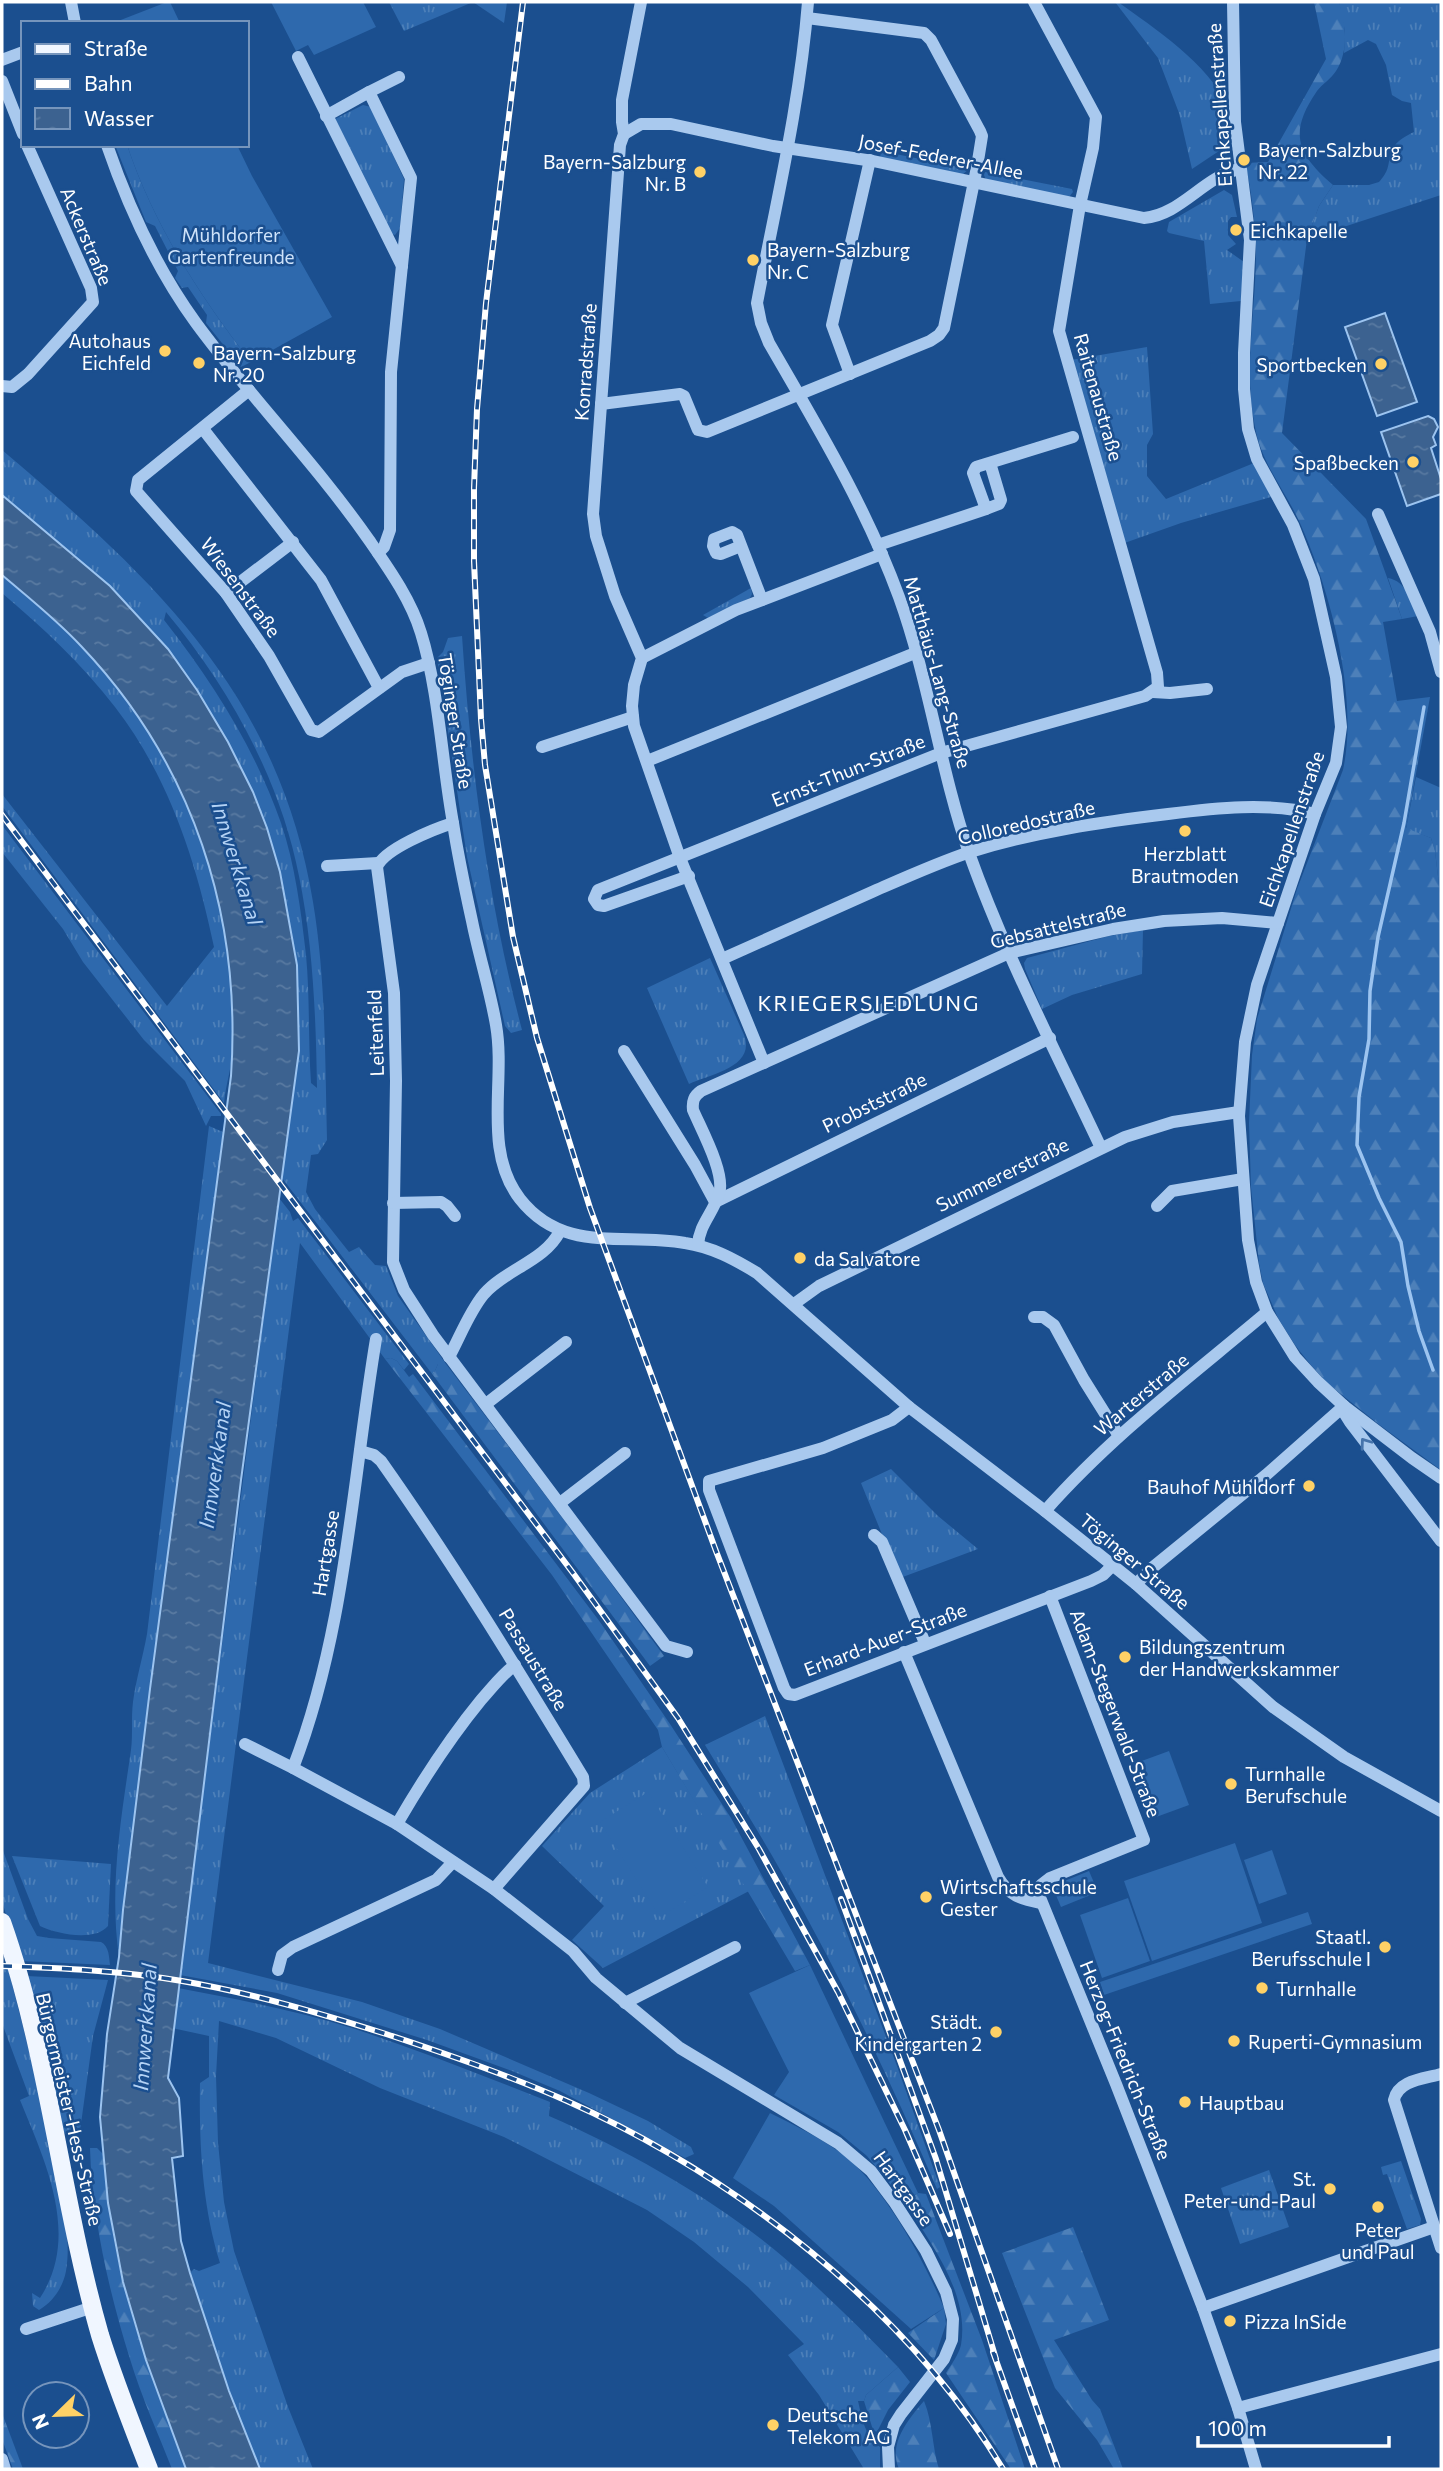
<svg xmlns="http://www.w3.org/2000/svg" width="1443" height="2471" viewBox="0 0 1443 2471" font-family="Commissioner,sans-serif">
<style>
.grass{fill:url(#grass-tufts);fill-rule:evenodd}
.forest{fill:url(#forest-firs)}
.garden{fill:#2e69ad}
.water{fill:url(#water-ripples);stroke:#9cc4f0;stroke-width:2}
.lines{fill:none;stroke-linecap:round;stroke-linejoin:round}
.stream{stroke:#9cc4f0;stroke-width:3.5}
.minor{stroke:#a9c9ee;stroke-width:12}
.major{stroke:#f0f6ff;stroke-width:18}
.rail-casing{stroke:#fff;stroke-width:6}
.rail{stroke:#1b4f8f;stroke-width:3.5;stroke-dasharray:10;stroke-linecap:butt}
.oneway{stroke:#4674ac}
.poi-dot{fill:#ffd166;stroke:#1b4f8f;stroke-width:2.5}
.labels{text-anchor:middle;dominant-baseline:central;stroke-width:5;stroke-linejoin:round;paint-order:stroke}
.street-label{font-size:19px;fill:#fff;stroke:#1b4f8f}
.poi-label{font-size:19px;fill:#fff;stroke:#1b4f8f;text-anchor:start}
.park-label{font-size:19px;fill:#cfe3fa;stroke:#1b4f8f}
.water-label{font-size:21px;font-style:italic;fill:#b5d3f5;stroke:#1b4f8f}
.neighbourhood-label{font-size:21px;letter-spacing:2px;fill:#fff;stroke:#1b4f8f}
</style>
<defs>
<pattern id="grass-tufts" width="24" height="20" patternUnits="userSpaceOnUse" patternTransform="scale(1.75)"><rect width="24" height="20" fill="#2e69ad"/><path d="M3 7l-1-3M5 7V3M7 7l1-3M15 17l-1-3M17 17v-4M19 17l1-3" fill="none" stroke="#4d80b9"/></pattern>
<pattern id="forest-firs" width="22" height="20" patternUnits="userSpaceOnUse" patternTransform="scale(1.75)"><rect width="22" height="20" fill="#2e69ad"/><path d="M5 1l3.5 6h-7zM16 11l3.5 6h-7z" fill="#4d80b9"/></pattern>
<pattern id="water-ripples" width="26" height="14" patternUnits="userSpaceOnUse" patternTransform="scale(1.75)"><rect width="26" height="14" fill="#3c6290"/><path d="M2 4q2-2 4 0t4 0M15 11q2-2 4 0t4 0" fill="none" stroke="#597aa1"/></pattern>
</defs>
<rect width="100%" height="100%" fill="#1b4f8f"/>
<g class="grass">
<polygon points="389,2 473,2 404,31"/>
<polygon points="473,2 507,2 504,23"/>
<path d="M1115,2H1118C1154,28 1209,64 1227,106C1231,117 1231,131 1231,143L1192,169L1179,113L1158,58Z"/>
<path d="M1339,2H1441V195L1307,239L1319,206L1333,185H1369L1379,182C1399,162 1377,149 1414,132L1411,103L1402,101L1392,95L1386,65L1376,44L1368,40L1344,53L1345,31Z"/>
<polygon points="363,105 371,107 404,179 400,228 395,235 391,234 335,119"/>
<path d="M115,145H127C154,225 199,295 251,362L241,367L206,323L207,315L188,287L182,288L175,278L178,271L155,226L146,222Z"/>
<polygon points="881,151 969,169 962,175 880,159"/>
<polygon points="985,172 1072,189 1073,192 1069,197 986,180 984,175"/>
<polygon points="1224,190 1232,195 1237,217 1231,217 1228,221 1228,235 1236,244 1227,250 1244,262 1241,301 1210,304 1204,241 1169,233 1167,231 1169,222"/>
<polygon points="1147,347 1153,434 1147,445 1147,476 1166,499 1254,463 1271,497 1181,523 1116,546 1065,361"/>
<path d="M2,450C154,579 279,694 313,902C326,980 325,1061 327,1140L318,1154L311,1155L306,1192L315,1209L349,1252L359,1247L375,1265L386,1266L398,1296L446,1364H438L433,1375L282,1178L299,1051V1011L297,966L280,872L140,617L110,586L2,495ZM166,612C229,687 280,779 299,876C313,944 316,1018 317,1088L311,1083C308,1040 310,997 306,955C301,911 295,864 281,823C255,749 213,682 164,620Z"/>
<path d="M2,575C29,598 56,620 81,645C185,754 235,897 233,1046C232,1067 226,1083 224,1103L2,806V794L167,1006L214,947C196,861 169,777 115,707C82,664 43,628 2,593Z"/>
<path d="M1388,578C1406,581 1411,601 1418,616L1402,619Z"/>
<polygon points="751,588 752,594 750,598 708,618 703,615"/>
<path d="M462,636C471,770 488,901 522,1030L511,1033L505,1026L467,857L437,658L443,652L448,638Z"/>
<polygon points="1416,777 1441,788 1441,902 1435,851 1431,838 1406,829"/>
<polygon points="2,825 221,1114 221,1116 211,1116 206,1126 185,1081 144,1040 83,962 63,929 2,852"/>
<polygon points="1143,930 1142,974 1072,995 1042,1009 1025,969 1024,963 1027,958 1109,936"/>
<path d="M710,958L744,1035C756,1067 711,1074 689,1084L647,988Z"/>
<path d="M209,1126L223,1132L150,1689L123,1910L119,1957C109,1887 121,1819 131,1750C133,1734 131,1718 133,1702C136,1679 143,1657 147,1634Z"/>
<polygon points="279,1198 290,1212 293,1221 298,1218 409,1364 404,1370 397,1361 391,1358 385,1359 300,1243 208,1963 362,2002 440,2029 589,2093 648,2121 691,2147 694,2154 685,2158 560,2091 512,2071 427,2040 277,1993 180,1975"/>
<polygon points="891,1469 938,1516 978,1549 900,1578 861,1483"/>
<path d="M765,1716L897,2066L940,2187L937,2189C891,2081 840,1975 782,1873C758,1830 731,1788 705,1745Z"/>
<polygon points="662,1747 749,1891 603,1968 572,1940 604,1906 542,1846 590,1793"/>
<path d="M2,1848L28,1919L37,1936L49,1938L101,1942C109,1946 109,1957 110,1965L20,1961L2,1901Z"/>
<path d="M12,1856L111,1864L108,1926C94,1942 57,1934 40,1926Z"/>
<path d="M2,1969H8C25,2032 40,2095 53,2159C61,2195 72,2234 66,2271C63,2287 53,2302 39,2310L33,2306L32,2293L40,2298C81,2236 45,2161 20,2100L29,2096L2,2023Z"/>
<path d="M26,1976L108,1980L93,2036L80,2131L79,2134C72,2138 68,2138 63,2131Z"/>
<path d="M178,1988C237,1999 297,2011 355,2029C421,2051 486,2077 550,2102L549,2116C629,2151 716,2200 782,2256C823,2291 861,2329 898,2367L866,2395L864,2401H858C862,2419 865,2436 880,2447V2469H864L819,2395L788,2355L804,2344L748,2287L694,2242L647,2210L504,2137L380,2088L276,2038L219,2021L216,2076L218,2143L224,2202L234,2251L288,2407L313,2469H260L229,2392L190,2273L194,2269L199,2271L220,2263C202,2205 199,2144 200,2083L209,2077V2036L172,2028Z"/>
<polygon points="1401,2161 1421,2219 1420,2225 1407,2229 1387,2174 1383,2175 1381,2167"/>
<polygon points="1269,2170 1289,2227 1240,2244 1221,2188"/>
</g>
<g class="forest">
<path d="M1314,2H1339C1346,23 1349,51 1336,71C1331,79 1322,84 1317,91C1288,133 1297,154 1333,185L1319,206L1307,239L1282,433L1366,519L1402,619L1383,622L1397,701L1430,697L1406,828L1431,838L1435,851L1441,902V1470L1381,1426L1327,1383L1310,1364L1295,1345L1278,1318L1263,1283L1259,1263L1251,1187L1249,1123L1252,1055L1257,1019L1297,889L1343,770C1359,697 1330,590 1300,523C1285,490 1261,463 1255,427C1243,369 1256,311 1256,252C1255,224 1252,191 1245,163L1268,162L1326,59Z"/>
<polygon points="391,1358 397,1361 409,1377 413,1374 600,1622 670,1724 731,1818 810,1965 795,1971 662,1747 658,1730 552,1575 385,1359"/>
<polygon points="438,1364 446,1364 586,1549 664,1656 650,1666 433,1375"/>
<path d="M90,2148H97L103,2154C107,2197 112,2239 123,2281C138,2345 163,2408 186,2469H172C158,2433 141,2396 130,2359C109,2292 92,2218 90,2148Z"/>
<path d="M918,2193L926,2194L982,2340L1025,2469H1011L946,2373C951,2365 959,2354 961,2345C970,2293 930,2243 905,2202Z"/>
<polygon points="1073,2227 1109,2320 1054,2340 1092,2400 1100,2409 1123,2469 1114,2469 1097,2440 1055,2388 1002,2253"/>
<polygon points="944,2308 946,2324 934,2360 908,2333"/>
<polygon points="898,2367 910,2382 888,2410 877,2432 873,2430 864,2401 866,2395"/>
<path d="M924,2401C933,2423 932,2447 939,2469H899C888,2443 908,2420 924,2401Z"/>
<polygon points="2,2413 23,2469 13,2469 2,2439"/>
</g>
<g class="garden">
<polygon points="167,2 170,2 180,23 113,23"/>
<polygon points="271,2 363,2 376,27 314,55 308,45 296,51"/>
<path d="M127,145H237L252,176L332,317L251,362C199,295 154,225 127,145Z"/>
<polygon points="1169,1751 1189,1805 1148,1820 1128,1766"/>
<polygon points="648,1792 708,1887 660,1917 600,1822"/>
<polygon points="1235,1843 1262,1923 1152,1961 1124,1881"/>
<polygon points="1272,1850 1287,1894 1259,1904 1244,1860"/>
<polygon points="1089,1871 1098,1892 1061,1907 1052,1886"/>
<polygon points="1128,1898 1150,1961 1102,1978 1080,1915"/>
<polygon points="1308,1912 1312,1924 1104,1995 1100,1982"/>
<polygon points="810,1965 918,2193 905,2202 867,2156 838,2132 774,2095 789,2072 749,1993"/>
<path d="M770,2113C794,2125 819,2137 841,2153C883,2184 924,2260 944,2308L911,2329L774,2206L733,2178Z"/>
</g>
<g class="water">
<polygon points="1385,313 1417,402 1377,416 1345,327"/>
<polygon points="1428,416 1434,419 1438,427 1433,437 1436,445 1431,448 1441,479 1441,494 1407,506 1381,432"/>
<path d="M2,495L110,586L168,649L197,690L228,742L253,792L267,828L280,872L297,965L299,1051L241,1480L168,2078L179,2098L183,2156L172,2158L181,2241L190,2273L229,2391L260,2469H186L146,2360L123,2282L108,2203L100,2117L107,2034L119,1957L123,1910L150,1689L231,1076C242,915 193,764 81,646C57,620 29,598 2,575Z"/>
</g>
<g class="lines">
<polyline class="stream" points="1424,707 1404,823 1378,937 1370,991 1369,1039 1359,1097 1357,1145 1379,1198 1401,1242 1408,1286 1419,1331 1433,1370"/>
<g class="minor">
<polyline points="71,2 75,23"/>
<polyline points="641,2 622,100 622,122 624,134 620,145 593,514 596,536 615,596 642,658 634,685 632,706 634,726 680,858 764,1063"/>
<path d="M808,2C800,104 776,203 757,303L761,323L769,343C817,426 866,507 899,597C929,680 940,769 969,853C1005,954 1055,1050 1101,1148"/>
<polyline points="1233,2 1235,122 1250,240 1244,353 1244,389 1248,429 1257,459 1293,525 1314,579 1336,677 1341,727 1336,763 1315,814 1257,985 1245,1042 1239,1116 1248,1240 1256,1282 1267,1312 1295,1357 1318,1382 1344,1406 1412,1458 1441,1478"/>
<polyline points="298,57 402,266"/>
<polyline points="2,60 23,52"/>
<polyline points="2,81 23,134"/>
<polyline points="369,92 399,77"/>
<polyline points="326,116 369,92 411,178 391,372 390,530 384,547 378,553"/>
<path d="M624,134L641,124H671L773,146L873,161L1144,218C1181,215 1204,176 1240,169"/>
<path d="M107,145C129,209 156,268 196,323C251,398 316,464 369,540C389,569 411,600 421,633C439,691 442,763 453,823C458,856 465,889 472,921C479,956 490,990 496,1025C506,1082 482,1150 520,1199C564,1255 625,1232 685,1243C712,1247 734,1259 757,1273L909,1407L1045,1511L1136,1584L1273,1707L1344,1757L1441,1811"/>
<polyline points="850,374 832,325 870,160"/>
<polyline points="2,386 12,387 28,374 93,302 91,288 27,145"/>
<polyline points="249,390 138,480 136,491 226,593 269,656 311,730 319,732 402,672 429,663"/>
<polyline points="601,404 680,394 684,396 698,430 707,432 930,341 939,335 944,328 977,167 982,136 980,131 931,40 924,33 807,18"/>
<polyline points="203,429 321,580 379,688"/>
<path d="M990,463L1001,500L999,504L986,509L973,473L976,467C1008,457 1041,447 1073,437"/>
<polyline points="1378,514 1430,632 1441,672"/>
<polyline points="878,545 986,509"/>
<polyline points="741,546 721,554 716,553 713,546 714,539 732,532 737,535 762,600"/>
<polyline points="226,593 293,542"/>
<polyline points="642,658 736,610 882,554"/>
<polyline points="1153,692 1170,693 1207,689"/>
<polyline points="542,747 633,717"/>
<polyline points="647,761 915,653"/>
<path d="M453,823C434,829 384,849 377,867L394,993L396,1081L393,1262L404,1290L433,1335L666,1646L687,1652"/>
<polyline points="327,866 378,863"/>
<polyline points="689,876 604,906 598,905 594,899 598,890 941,753 1145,696 1158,687 1157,673 1059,331 1080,205 1093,148 1096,117 1034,2"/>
<path d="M722,959C772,937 822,914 872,892C904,878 937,863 970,852C1034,832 1101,822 1168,814C1215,808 1269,802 1315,814"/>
<polyline points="624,1051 695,1165 715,1202"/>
<polyline points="715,1202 1050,1038"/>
<polyline points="393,1203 441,1202 447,1206 455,1216"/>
<polyline points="1157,1206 1172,1191 1243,1179"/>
<path d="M698,1245C699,1225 713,1213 719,1194C726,1174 701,1129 693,1110C692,1101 694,1096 701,1091L1009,953L1113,929L1164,921L1222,918L1278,923"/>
<polyline points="794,1304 819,1286 1125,1137 1173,1122 1239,1112"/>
<polyline points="1034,1317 1043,1317 1054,1325 1084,1380 1119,1436"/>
<path d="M376,1339C352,1482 346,1631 293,1768L397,1824L494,1889L573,1951L596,1978L680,2048L838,2143L871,2171L895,2203L926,2251L946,2292L953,2319L952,2340L944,2359L901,2414L894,2425L888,2447L889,2469"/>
<path d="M449,1357C460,1337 469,1312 484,1294C506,1269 545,1261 560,1231"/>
<polyline points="486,1404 566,1342"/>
<polyline points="1344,1406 1345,1414 1350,1422 1441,1541"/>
<polyline points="909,1407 892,1420 823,1448 709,1481 709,1490 784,1688 788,1694 795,1695 1091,1581 1103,1575 1113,1565"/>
<path d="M360,1451L374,1455L381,1461C453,1563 518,1670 583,1777L584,1786L494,1889"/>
<polyline points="560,1503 625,1453"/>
<path d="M1045,1511C1111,1436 1191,1376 1267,1312"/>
<polyline points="874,1535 882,1542 925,1643"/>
<polyline points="1136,1584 1152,1568 1266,1475 1344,1406"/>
<polyline points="1050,1596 1144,1840 1050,1878 1041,1885 1039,1895 1116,2084 1203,2308 1238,2408 1256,2469"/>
<path d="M904,1652L998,1877C1009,1896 1021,1899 1041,1903"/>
<polyline points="245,1744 293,1768"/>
<path d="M397,1824C422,1781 449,1739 481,1700C492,1688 502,1674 515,1665"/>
<polyline points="278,1970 282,1955 293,1947 436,1880 453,1862"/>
<polyline points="625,2003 735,1947"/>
<path d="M1441,2074C1424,2079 1398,2080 1394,2100L1441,2248"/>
<polyline points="1203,2308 1434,2227"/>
<polyline points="26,2329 93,2307"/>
<polyline points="1238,2408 1441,2354"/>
<polyline points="2,2459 5,2469"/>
</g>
<path class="major" d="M2,1922C49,2055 61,2199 100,2335C114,2380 132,2425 149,2469"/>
<g class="rail-casing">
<g id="rail">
<polyline points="523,2 486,303 477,409 474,488 474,561 481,719 485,765 513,937 537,1038 590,1208 716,1551 939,2130 1058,2469"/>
<polyline points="2,815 573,1573 678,1718 759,1849 838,1992 905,2130 950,2234"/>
<polyline points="841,1899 936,2159 996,2359"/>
<path d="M2,1966C62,1968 123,1971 182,1981C252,1993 319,2013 386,2034C447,2054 508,2075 567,2101C737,2177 906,2308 1003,2469"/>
<polyline points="993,2352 1035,2469"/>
</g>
</g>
<use href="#rail" class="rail"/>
</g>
<defs><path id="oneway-chevron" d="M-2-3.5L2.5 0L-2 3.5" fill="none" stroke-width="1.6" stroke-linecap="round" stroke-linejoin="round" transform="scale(1.75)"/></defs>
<use class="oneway" href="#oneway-chevron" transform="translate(1365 1443) rotate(-126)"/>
<g class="poi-dot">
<circle cx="1244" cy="160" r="7"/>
<circle cx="700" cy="172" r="7"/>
<circle cx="1236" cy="230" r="7"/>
<circle cx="753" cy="260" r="7"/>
<circle cx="165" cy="351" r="7"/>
<circle cx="199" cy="363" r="7"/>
<circle cx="1381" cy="364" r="7"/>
<circle cx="1413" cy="462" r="7"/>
<circle cx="1185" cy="831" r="7"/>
<circle cx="800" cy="1258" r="7"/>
<circle cx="1309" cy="1486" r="7"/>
<circle cx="1125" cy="1657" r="7"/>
<circle cx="1231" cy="1784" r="7"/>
<circle cx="926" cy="1897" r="7"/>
<circle cx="1385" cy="1947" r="7"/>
<circle cx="1262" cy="1988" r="7"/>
<circle cx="996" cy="2032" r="7"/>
<circle cx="1234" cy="2041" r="7"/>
<circle cx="1185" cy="2102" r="7"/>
<circle cx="1330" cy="2189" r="7"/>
<circle cx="1378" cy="2207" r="7"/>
<circle cx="1230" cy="2321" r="7"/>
<circle cx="773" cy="2425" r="7"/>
</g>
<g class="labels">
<g class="street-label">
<text transform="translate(1219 105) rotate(-94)">Eichkapellenstraße</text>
<text transform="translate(941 156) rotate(11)">Josef-Federer-Allee</text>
<text transform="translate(87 236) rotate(67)">Ackerstraße</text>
<text transform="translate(585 362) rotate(-86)">Konradstraße</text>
<text transform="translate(1099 397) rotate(74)">Raitenaustraße</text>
<text transform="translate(241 587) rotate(53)">Wiesenstraße</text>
<text transform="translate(938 672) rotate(74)">Matthäus-Lang-Straße</text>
<text transform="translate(456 721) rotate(81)">Töginger Straße</text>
<text transform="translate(848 770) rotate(-22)">Ernst-Thun-Straße</text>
<text transform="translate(1026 822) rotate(-13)">Colloredostraße</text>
<text transform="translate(1291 829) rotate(-71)">Eichkapellenstraße</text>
<text transform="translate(1058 925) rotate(-14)">Gebsattelstraße</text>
<text transform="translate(375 1033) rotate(-92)">Leitenfeld</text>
<text transform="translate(874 1102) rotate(-26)">Probststraße</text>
<text transform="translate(1002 1174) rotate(-26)">Summererstraße</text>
<text transform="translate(1141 1394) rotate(-40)">Warterstraße</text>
<text transform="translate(325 1553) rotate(-81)">Hartgasse</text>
<text transform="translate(1135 1561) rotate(40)">Töginger Straße</text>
<text transform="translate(885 1639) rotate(-21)">Erhard-Auer-Straße</text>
<text transform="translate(534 1659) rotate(59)">Passaustraße</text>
<text transform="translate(1116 1713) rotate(69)">Adam-Stegerwald-Straße</text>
<text transform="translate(1126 2060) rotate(68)">Herzog-Friedrich-Straße</text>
<text transform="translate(70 2109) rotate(77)">Bürgermeister-Hess-Straße</text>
<text transform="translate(904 2188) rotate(54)">Hartgasse</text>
</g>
<g class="poi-label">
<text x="1258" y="149">Bayern-Salzburg<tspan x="1258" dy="22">Nr. 22</tspan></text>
<text x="686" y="161" text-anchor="end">Bayern-Salzburg<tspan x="686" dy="22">Nr. B</tspan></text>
<text x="1250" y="230">Eichkapelle</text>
<text x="767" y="249">Bayern-Salzburg<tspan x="767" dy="22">Nr. C</tspan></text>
<text x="151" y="340" text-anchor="end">Autohaus<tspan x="151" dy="22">Eichfeld</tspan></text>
<text x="213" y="352">Bayern-Salzburg<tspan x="213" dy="22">Nr. 20</tspan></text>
<text x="1367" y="364" text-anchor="end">Sportbecken</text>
<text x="1399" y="462" text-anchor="end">Spaßbecken</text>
<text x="1185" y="853" text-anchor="middle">Herzblatt<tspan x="1185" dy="22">Brautmoden</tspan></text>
<text x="814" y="1258">da Salvatore</text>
<text x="1295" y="1486" text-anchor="end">Bauhof Mühldorf</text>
<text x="1139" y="1646">Bildungszentrum<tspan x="1139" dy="22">der Handwerkskammer</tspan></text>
<text x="1245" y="1773">Turnhalle<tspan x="1245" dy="22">Berufschule</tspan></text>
<text x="940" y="1886">Wirtschaftsschule<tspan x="940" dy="22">Gester</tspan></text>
<text x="1371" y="1936" text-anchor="end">Staatl.<tspan x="1371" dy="22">Berufsschule I</tspan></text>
<text x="1276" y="1988">Turnhalle</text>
<text x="982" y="2021" text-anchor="end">Städt.<tspan x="982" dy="22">Kindergarten 2</tspan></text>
<text x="1248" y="2041">Ruperti-Gymnasium</text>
<text x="1199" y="2102">Hauptbau</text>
<text x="1316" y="2178" text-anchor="end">St.<tspan x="1316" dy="22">Peter-und-Paul</tspan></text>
<text x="1378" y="2229" text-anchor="middle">Peter<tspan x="1378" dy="22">und Paul</tspan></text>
<text x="1244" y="2321">Pizza InSide</text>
<text x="787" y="2414">Deutsche<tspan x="787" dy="22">Telekom AG</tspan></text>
</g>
<g class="park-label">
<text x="231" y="234">Mühldorfer<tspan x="231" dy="22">Gartenfreunde</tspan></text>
</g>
<g class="water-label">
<text transform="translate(238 863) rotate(73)">Innwerkkanal</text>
<text transform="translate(214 1465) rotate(-82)">Innwerkkanal</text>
<text transform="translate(144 2027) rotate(-86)">Innwerkkanal</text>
</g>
<g class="neighbourhood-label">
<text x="869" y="1002">KRIEGERSIEDLUNG</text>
</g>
</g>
<rect width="1443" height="2471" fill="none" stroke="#ffffff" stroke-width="7"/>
<rect x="21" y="21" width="228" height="126" fill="#1b4f8f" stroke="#7695bc" stroke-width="2"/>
<rect x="35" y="44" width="35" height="10" fill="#f0f6ff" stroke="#7695bc" stroke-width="2"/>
<text x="84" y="56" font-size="21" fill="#ffffff">Straße</text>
<rect x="35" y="79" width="35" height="10" fill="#ffffff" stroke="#7695bc" stroke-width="2"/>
<text x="84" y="91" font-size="21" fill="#ffffff">Bahn</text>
<rect x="35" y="108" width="35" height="21" fill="url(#water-ripples)" stroke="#7695bc" stroke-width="2"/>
<text x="84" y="126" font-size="21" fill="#ffffff">Wasser</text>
<g transform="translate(56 2415) rotate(247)"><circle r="33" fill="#1b4f8f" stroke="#7695bc" stroke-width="2"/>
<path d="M0-5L12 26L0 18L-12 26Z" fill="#ffd166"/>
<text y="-10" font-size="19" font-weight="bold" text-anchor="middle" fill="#ffffff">N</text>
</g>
<path d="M1198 2436v10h191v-10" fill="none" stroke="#ffffff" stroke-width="3.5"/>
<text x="1208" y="2436" font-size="21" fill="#ffffff" stroke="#1b4f8f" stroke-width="5" paint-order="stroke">100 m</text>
</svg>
